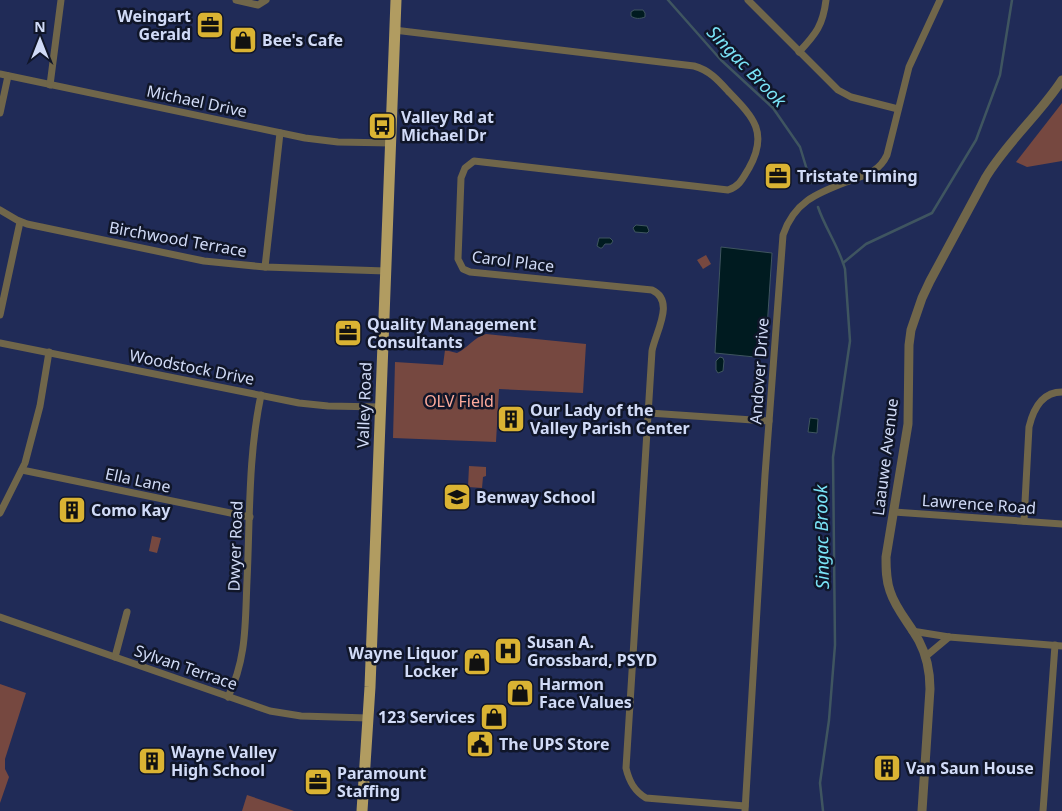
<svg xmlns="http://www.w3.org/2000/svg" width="1062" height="811" viewBox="0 0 1062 811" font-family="'Noto Sans',sans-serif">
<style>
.green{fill:#764840}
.water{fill:#001b20;stroke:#3f5560}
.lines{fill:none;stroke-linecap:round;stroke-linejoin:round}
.stream{stroke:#3f5560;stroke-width:2.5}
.minor{stroke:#70664a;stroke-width:7}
.tertiary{stroke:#70664a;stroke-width:9}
.primary{stroke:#b19c61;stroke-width:11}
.labels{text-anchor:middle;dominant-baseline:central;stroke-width:5;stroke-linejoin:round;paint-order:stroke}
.poi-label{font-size:16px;font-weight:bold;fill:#d1dbf7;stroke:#101629;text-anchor:start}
.street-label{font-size:16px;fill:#d1dbf7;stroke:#101629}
.park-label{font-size:16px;fill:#fdaa9b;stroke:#101629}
.water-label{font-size:18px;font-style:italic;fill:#7ae4f7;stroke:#101629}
</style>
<rect width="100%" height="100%" fill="#202b57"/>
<g class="green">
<polygon points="1062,103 1062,161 1027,167 1016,162"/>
<polygon points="706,255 711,264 703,269 697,260"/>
<path d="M486,334L586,344L583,393L499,389L496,442L393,438L395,362L443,365L445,350L457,353C469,347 473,338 486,334Z"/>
<polygon points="469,466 486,467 486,476 483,477 482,488 468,487"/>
<polygon points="152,536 161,538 157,553 149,551"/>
<polygon points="0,684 26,693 5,759 5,769 9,777 0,803"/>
<polygon points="247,795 294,811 242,811"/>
</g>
<g class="water">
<path d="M634,10H643L645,13V17C640,19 635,19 631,16V12Z"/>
<polygon points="636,225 647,226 649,231 647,233 635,232 633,228"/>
<polygon points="599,238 610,238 613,241 611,244 605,244 602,248 600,248 597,246"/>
<polygon points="721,247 772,253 765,358 715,353"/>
<polygon points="720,357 723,358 724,361 723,371 718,373 716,370 716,361"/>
<polygon points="810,418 818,419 817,433 808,432"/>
</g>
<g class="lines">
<g class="stream">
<polyline points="668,0 721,60 773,108 800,147 811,183"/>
<path d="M818,207C825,228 839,247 845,269L850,341L833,457L835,645L829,720L820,783L823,811"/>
<polyline points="843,263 866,244 932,213 976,140 1000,75 1012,0"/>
</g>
<g class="minor">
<polyline points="236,0 258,5 266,0"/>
<polyline points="748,0 838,90 851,97 898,109"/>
<path d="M394,30L694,66C709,70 718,80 728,91C753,117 769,132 749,168C743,178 740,186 728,190L474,161L465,168L461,178L458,259L463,269L470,272L652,290C676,301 655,333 652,351L626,768C629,781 634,791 646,798L745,806"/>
<path d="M799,52C816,34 823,25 826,0"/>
<polyline points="0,74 305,138 338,142 391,143"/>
<polyline points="50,85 61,0"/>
<polyline points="0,113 8,76"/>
<polyline points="0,210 17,220 27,224 204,261 265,267 386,271"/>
<polyline points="265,267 280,133"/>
<polyline points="0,315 20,222"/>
<polyline points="0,343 299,403 328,406 381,407"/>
<polyline points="649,413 769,421"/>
<polyline points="22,470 250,517"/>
<polyline points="894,512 1062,524"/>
<polyline points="0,513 25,463 40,406 49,352"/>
<path d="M1024,521L1029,427C1033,410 1042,392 1062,392"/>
<polyline points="0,617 270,711 301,716 368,718"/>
<polyline points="912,631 949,637 1062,646"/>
<polyline points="115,657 127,612"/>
<polyline points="925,657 949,637"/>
<path d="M228,697C247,658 245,623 247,581C250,519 248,456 261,395"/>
<path d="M745,811L765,475L783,235C795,199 821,192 854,179C869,174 880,170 887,155L909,67L940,0"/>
<polyline points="1043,811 1055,645"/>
</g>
<path class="tertiary" d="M922,811L930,689C930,673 927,656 919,641C910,624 896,610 890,591C886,580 886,569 886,557L908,424L909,345L911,330L922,298L930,281L986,177C1007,142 1040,114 1062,80"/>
<polyline class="primary" points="362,811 370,687 396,0"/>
</g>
<defs>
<g id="office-square" transform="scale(1.4375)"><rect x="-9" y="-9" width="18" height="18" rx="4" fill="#dab333" stroke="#101629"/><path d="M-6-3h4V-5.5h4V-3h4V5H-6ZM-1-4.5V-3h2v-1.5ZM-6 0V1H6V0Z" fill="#111"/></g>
<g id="shop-square" transform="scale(1.4375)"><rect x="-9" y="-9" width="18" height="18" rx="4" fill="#dab333" stroke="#101629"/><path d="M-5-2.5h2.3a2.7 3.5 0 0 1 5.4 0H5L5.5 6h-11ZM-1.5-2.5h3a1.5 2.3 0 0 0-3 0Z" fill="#111"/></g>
<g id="bus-square" transform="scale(1.4375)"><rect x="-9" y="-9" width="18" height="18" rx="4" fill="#dab333" stroke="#101629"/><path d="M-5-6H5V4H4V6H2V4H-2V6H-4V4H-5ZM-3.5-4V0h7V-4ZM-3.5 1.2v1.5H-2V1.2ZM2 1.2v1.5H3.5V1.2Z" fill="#111"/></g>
<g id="building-square" transform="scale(1.4375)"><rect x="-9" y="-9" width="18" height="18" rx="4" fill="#dab333" stroke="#101629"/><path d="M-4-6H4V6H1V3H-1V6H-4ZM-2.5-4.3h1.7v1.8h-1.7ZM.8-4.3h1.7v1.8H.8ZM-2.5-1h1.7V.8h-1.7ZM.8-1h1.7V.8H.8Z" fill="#111"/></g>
<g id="school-square" transform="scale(1.4375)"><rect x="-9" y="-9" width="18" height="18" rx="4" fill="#dab333" stroke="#101629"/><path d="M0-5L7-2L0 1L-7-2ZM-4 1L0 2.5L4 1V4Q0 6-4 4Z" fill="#111"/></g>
<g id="hospital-square" transform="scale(1.4375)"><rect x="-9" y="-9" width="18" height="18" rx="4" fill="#dab333" stroke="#101629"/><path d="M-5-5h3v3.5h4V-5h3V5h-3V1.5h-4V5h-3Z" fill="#111"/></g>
<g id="civic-square" transform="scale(1.4375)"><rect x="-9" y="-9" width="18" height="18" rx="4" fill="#dab333" stroke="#101629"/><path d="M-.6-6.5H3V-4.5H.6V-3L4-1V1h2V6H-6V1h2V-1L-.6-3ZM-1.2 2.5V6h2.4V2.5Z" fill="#111"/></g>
</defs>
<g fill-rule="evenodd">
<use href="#office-square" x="210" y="25"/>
<use href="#shop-square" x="243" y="40"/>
<use href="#bus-square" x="382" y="126"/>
<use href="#office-square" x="778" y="176"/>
<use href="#office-square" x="348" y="333"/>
<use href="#building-square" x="511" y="419"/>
<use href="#school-square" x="457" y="497"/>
<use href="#building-square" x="72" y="510"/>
<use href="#hospital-square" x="508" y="651"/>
<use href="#shop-square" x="477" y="662"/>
<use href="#shop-square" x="520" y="693"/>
<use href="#shop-square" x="494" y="717"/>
<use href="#civic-square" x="480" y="744"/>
<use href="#building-square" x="152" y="761"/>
<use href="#building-square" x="887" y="768"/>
<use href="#office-square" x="318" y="782"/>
</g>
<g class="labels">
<g class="poi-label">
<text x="191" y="16" text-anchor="end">Weingart<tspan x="191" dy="18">Gerald</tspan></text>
<text x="262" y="40">Bee's Cafe</text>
<text x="401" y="117">Valley Rd at<tspan x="401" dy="18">Michael Dr</tspan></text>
<text x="797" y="176">Tristate Timing</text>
<text x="367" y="324">Quality Management<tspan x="367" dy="18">Consultants</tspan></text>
<text x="530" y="410">Our Lady of the<tspan x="530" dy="18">Valley Parish Center</tspan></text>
<text x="476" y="497">Benway School</text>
<text x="91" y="510">Como Kay</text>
<text x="527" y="642">Susan A.<tspan x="527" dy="18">Grossbard, PSYD</tspan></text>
<text x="458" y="653" text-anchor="end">Wayne Liquor<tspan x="458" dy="18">Locker</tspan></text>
<text x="539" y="684">Harmon<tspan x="539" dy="18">Face Values</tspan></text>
<text x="475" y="717" text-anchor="end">123 Services</text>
<text x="499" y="744">The UPS Store</text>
<text x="171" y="752">Wayne Valley<tspan x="171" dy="18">High School</tspan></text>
<text x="906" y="768">Van Saun House</text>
<text x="337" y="773">Paramount<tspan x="337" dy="18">Staffing</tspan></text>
</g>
<g class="street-label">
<text transform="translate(197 101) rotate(12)">Michael Drive</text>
<text transform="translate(178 239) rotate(10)">Birchwood Terrace</text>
<text transform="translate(513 261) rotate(7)">Carol Place</text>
<text transform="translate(192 367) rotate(11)">Woodstock Drive</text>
<text transform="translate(759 371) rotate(-86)">Andover Drive</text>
<text transform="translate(364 405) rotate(-88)">Valley Road</text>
<text transform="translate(885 457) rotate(-83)">Laauwe Avenue</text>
<text transform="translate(138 480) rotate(12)">Ella Lane</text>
<text transform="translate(979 504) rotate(4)">Lawrence Road</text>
<text transform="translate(235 546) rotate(-88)">Dwyer Road</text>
<text transform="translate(186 667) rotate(19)">Sylvan Terrace</text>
</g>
<g class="park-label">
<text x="459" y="401">OLV Field</text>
</g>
<g class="water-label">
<text transform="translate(747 66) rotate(46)">Singac Brook</text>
<text transform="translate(821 537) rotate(-91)">Singac Brook</text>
</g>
</g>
<g transform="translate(40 40)" stroke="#101629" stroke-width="4" paint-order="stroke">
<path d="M0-4L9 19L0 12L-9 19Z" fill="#d1dbf7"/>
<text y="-8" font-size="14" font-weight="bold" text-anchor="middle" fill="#d1dbf7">N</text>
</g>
</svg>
